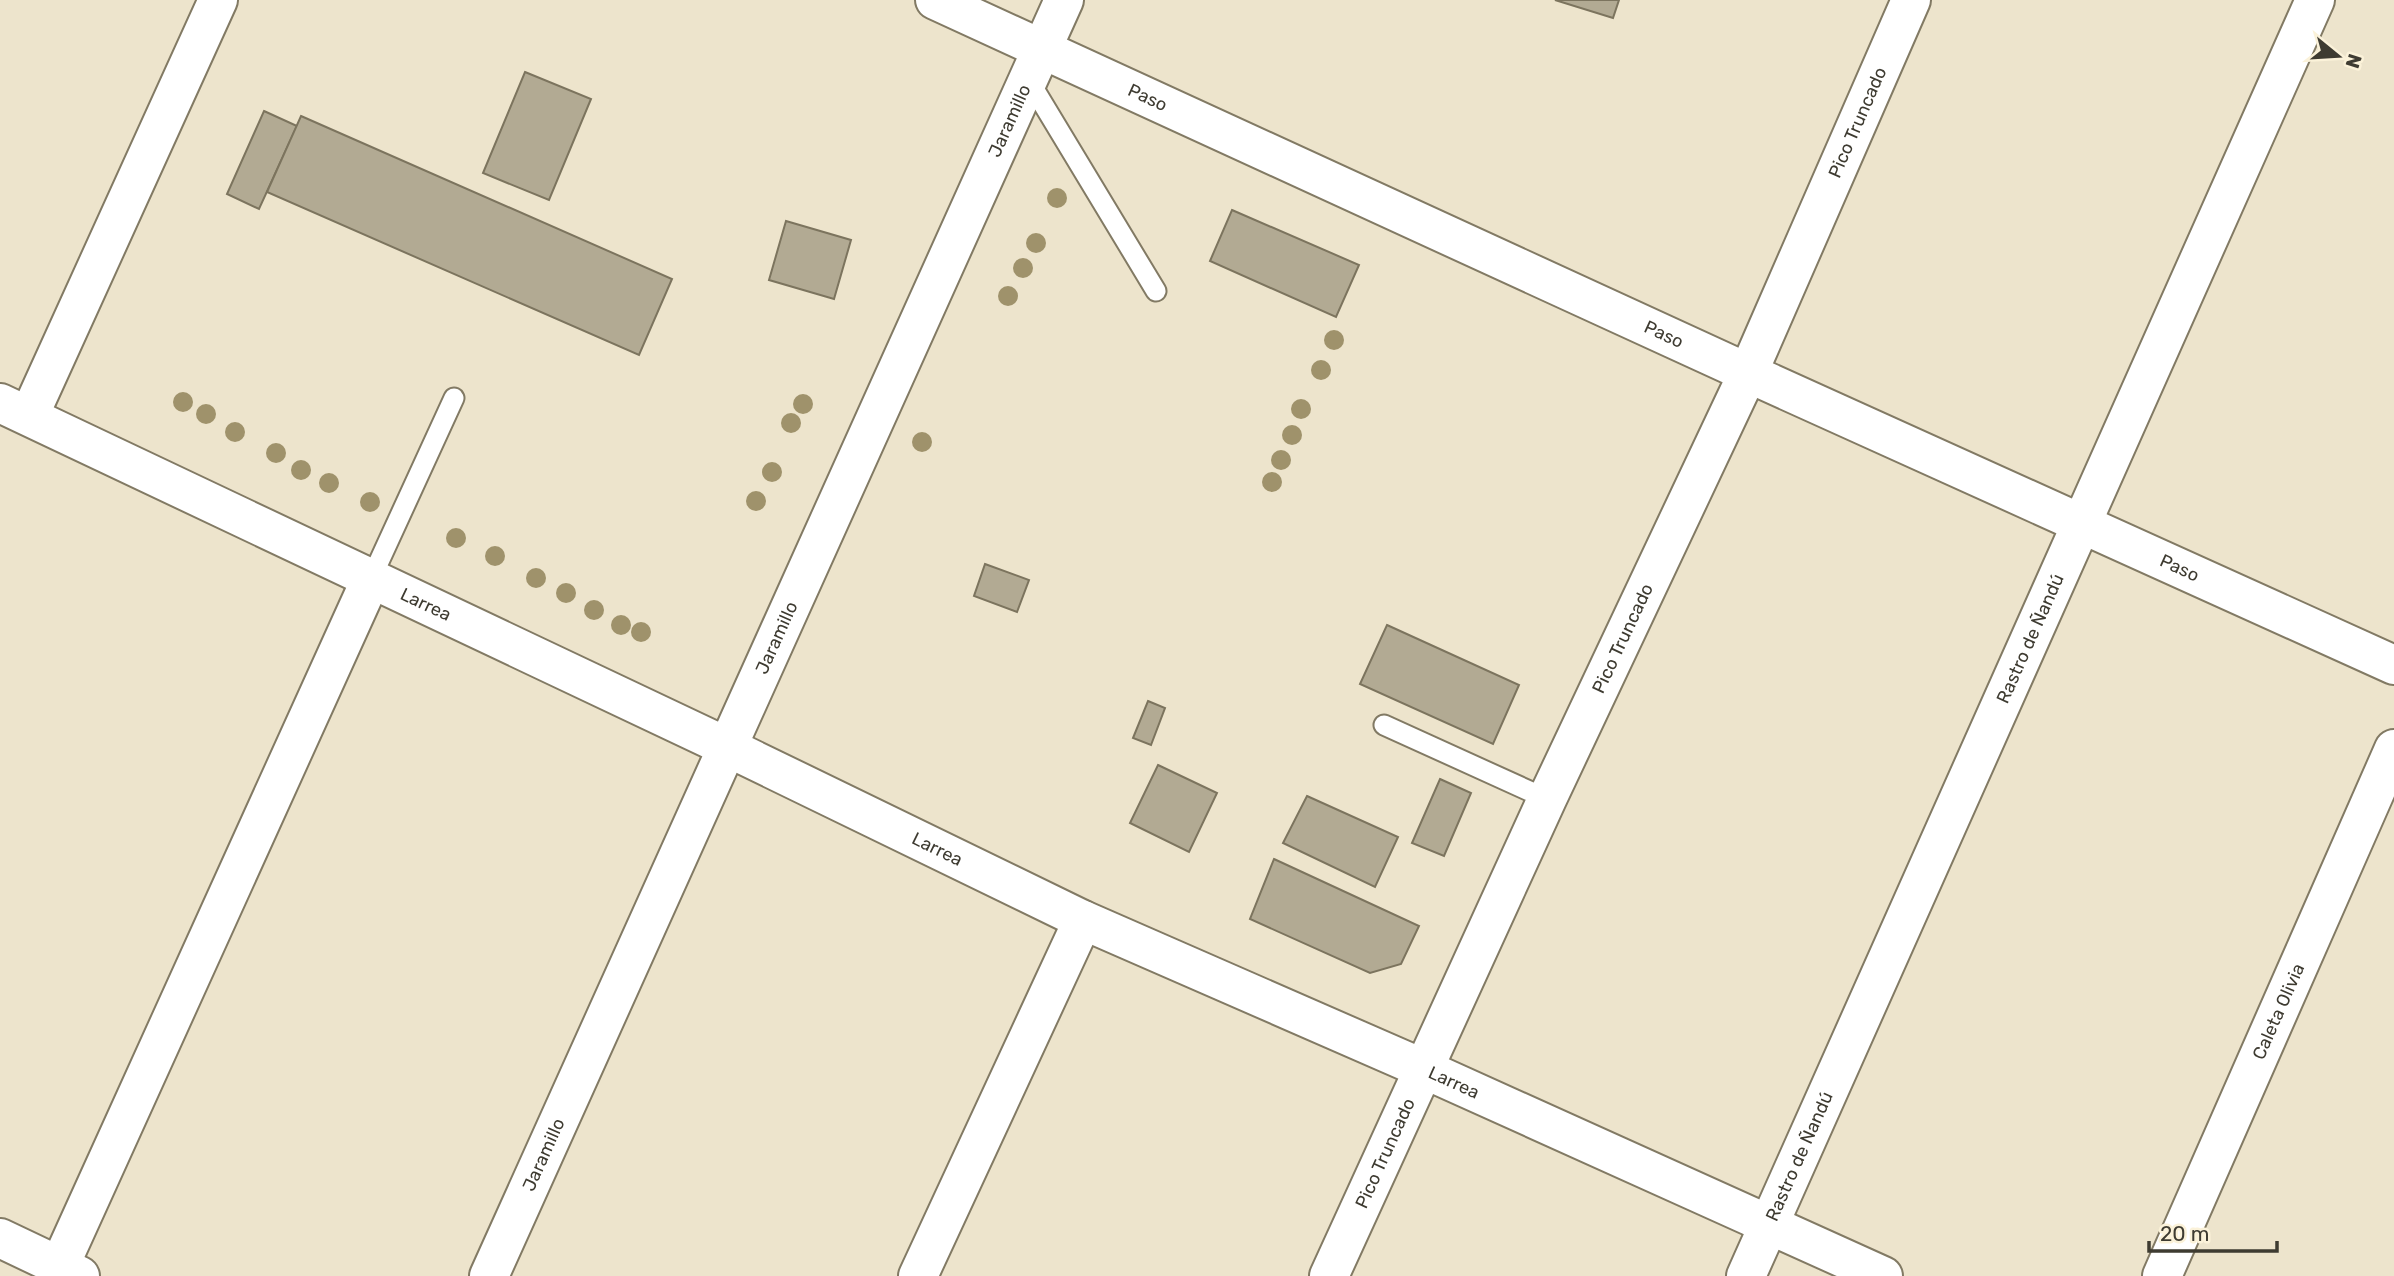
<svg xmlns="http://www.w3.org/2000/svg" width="2394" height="1276" viewBox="0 0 2394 1276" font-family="Rubik,sans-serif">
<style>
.building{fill:#b2aa93;stroke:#7c745e;stroke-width:2}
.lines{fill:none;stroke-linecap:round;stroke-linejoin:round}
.service-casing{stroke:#827a64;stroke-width:23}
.minor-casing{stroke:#827a64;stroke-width:42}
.service{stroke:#fff;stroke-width:19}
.minor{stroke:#fff;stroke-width:38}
.tree{fill:#9f926b}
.labels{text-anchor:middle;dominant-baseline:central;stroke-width:5;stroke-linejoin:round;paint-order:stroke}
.street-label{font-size:18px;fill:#3e3b31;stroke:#fbf2d9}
</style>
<rect width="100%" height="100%" fill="#ede4cc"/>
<g class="building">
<polygon points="1555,0 1619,0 1613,18"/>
<polygon points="525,72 591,99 549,200 483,173"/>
<polygon points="264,111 297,126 259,209 227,194"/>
<polygon points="301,116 672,279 639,355 267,192"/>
<polygon points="1232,210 1359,265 1336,317 1210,261"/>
<polygon points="786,221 851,240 834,299 769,280"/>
<polygon points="985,564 1029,580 1017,612 974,596"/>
<polygon points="1387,625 1519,685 1493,744 1360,684"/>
<polygon points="1148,701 1165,708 1151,745 1133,738"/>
<polygon points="1158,765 1217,793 1189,852 1130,823"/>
<polygon points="1440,779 1471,793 1444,856 1412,843"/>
<polygon points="1307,796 1398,837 1375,887 1283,843"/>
<polygon points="1274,859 1419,926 1401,964 1370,973 1250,919"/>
</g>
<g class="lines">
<g class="service-casing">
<g id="service">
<polyline points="1028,79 1156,291"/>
<polyline points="371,579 454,398"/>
<polyline points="1384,725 1547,799"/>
</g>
</g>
<g class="minor-casing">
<g id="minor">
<path id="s1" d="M935,0L1748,373L2394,665"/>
<path id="s2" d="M0,403L727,747L1083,920L1424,1069L1883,1276"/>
<polyline points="29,416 218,0"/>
<polyline points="0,1238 80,1276"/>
<polyline points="55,1276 371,579"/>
<path id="s3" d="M489,1276L1064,0"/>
<polyline points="918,1276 1083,920"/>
<path id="s4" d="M1329,1276L1547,799L1748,373L1911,0"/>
<path id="s5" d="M1746,1276L2315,0"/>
<path id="s6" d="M2162,1276L2394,749"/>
</g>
</g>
<use href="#service" class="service"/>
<use href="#minor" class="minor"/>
</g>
<g class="tree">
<circle cx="1057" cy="198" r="10"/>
<circle cx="1036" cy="243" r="10"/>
<circle cx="1023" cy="268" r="10"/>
<circle cx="1008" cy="296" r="10"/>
<circle cx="1334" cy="340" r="10"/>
<circle cx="1321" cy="370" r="10"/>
<circle cx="183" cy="402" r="10"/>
<circle cx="803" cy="404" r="10"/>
<circle cx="1301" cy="409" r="10"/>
<circle cx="206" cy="414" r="10"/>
<circle cx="791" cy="423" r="10"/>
<circle cx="235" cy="432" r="10"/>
<circle cx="1292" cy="435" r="10"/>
<circle cx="922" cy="442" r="10"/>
<circle cx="276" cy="453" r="10"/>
<circle cx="1281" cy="460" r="10"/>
<circle cx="301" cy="470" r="10"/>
<circle cx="772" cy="472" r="10"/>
<circle cx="1272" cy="482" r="10"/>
<circle cx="329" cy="483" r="10"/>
<circle cx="756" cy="501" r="10"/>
<circle cx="370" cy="502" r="10"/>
<circle cx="456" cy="538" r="10"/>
<circle cx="495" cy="556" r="10"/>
<circle cx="536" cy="578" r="10"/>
<circle cx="566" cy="593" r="10"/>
<circle cx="594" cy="610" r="10"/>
<circle cx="621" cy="625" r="10"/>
<circle cx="641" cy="632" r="10"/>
</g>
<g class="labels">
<g class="street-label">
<text stroke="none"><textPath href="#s1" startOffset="234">Paso</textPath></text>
<text stroke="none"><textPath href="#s3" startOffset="1267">Jaramillo</textPath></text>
<text stroke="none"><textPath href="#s4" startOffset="1269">Pico Truncado</textPath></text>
<text stroke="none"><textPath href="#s1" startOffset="802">Paso</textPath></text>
<text stroke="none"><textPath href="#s1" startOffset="1368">Paso</textPath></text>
<text stroke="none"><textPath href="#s2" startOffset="471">Larrea</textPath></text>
<text stroke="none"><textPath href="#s3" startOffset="700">Jaramillo</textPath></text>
<text stroke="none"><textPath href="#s5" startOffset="698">Rastro de Ñandú</textPath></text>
<text stroke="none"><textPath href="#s4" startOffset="702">Pico Truncado</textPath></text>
<text stroke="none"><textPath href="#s2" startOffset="1038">Larrea</textPath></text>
<text stroke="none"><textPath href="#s6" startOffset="289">Caleta Olivia</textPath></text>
<text stroke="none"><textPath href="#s2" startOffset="1605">Larrea</textPath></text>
<text stroke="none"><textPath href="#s4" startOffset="135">Pico Truncado</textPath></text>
<text stroke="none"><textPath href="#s3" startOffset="133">Jaramillo</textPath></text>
<text stroke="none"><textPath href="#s5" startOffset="131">Rastro de Ñandú</textPath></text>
</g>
</g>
<g transform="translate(2338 56) rotate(108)" stroke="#fbf2d9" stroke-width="5" paint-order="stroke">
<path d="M0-5L12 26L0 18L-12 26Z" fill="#3e3b31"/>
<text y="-10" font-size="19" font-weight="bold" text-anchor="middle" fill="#3e3b31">N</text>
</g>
<path d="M2149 1241v10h128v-10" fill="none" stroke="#3e3b31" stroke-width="3.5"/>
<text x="2160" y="1241" font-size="21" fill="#3e3b31" stroke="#fbf2d9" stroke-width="5" paint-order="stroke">20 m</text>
</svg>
